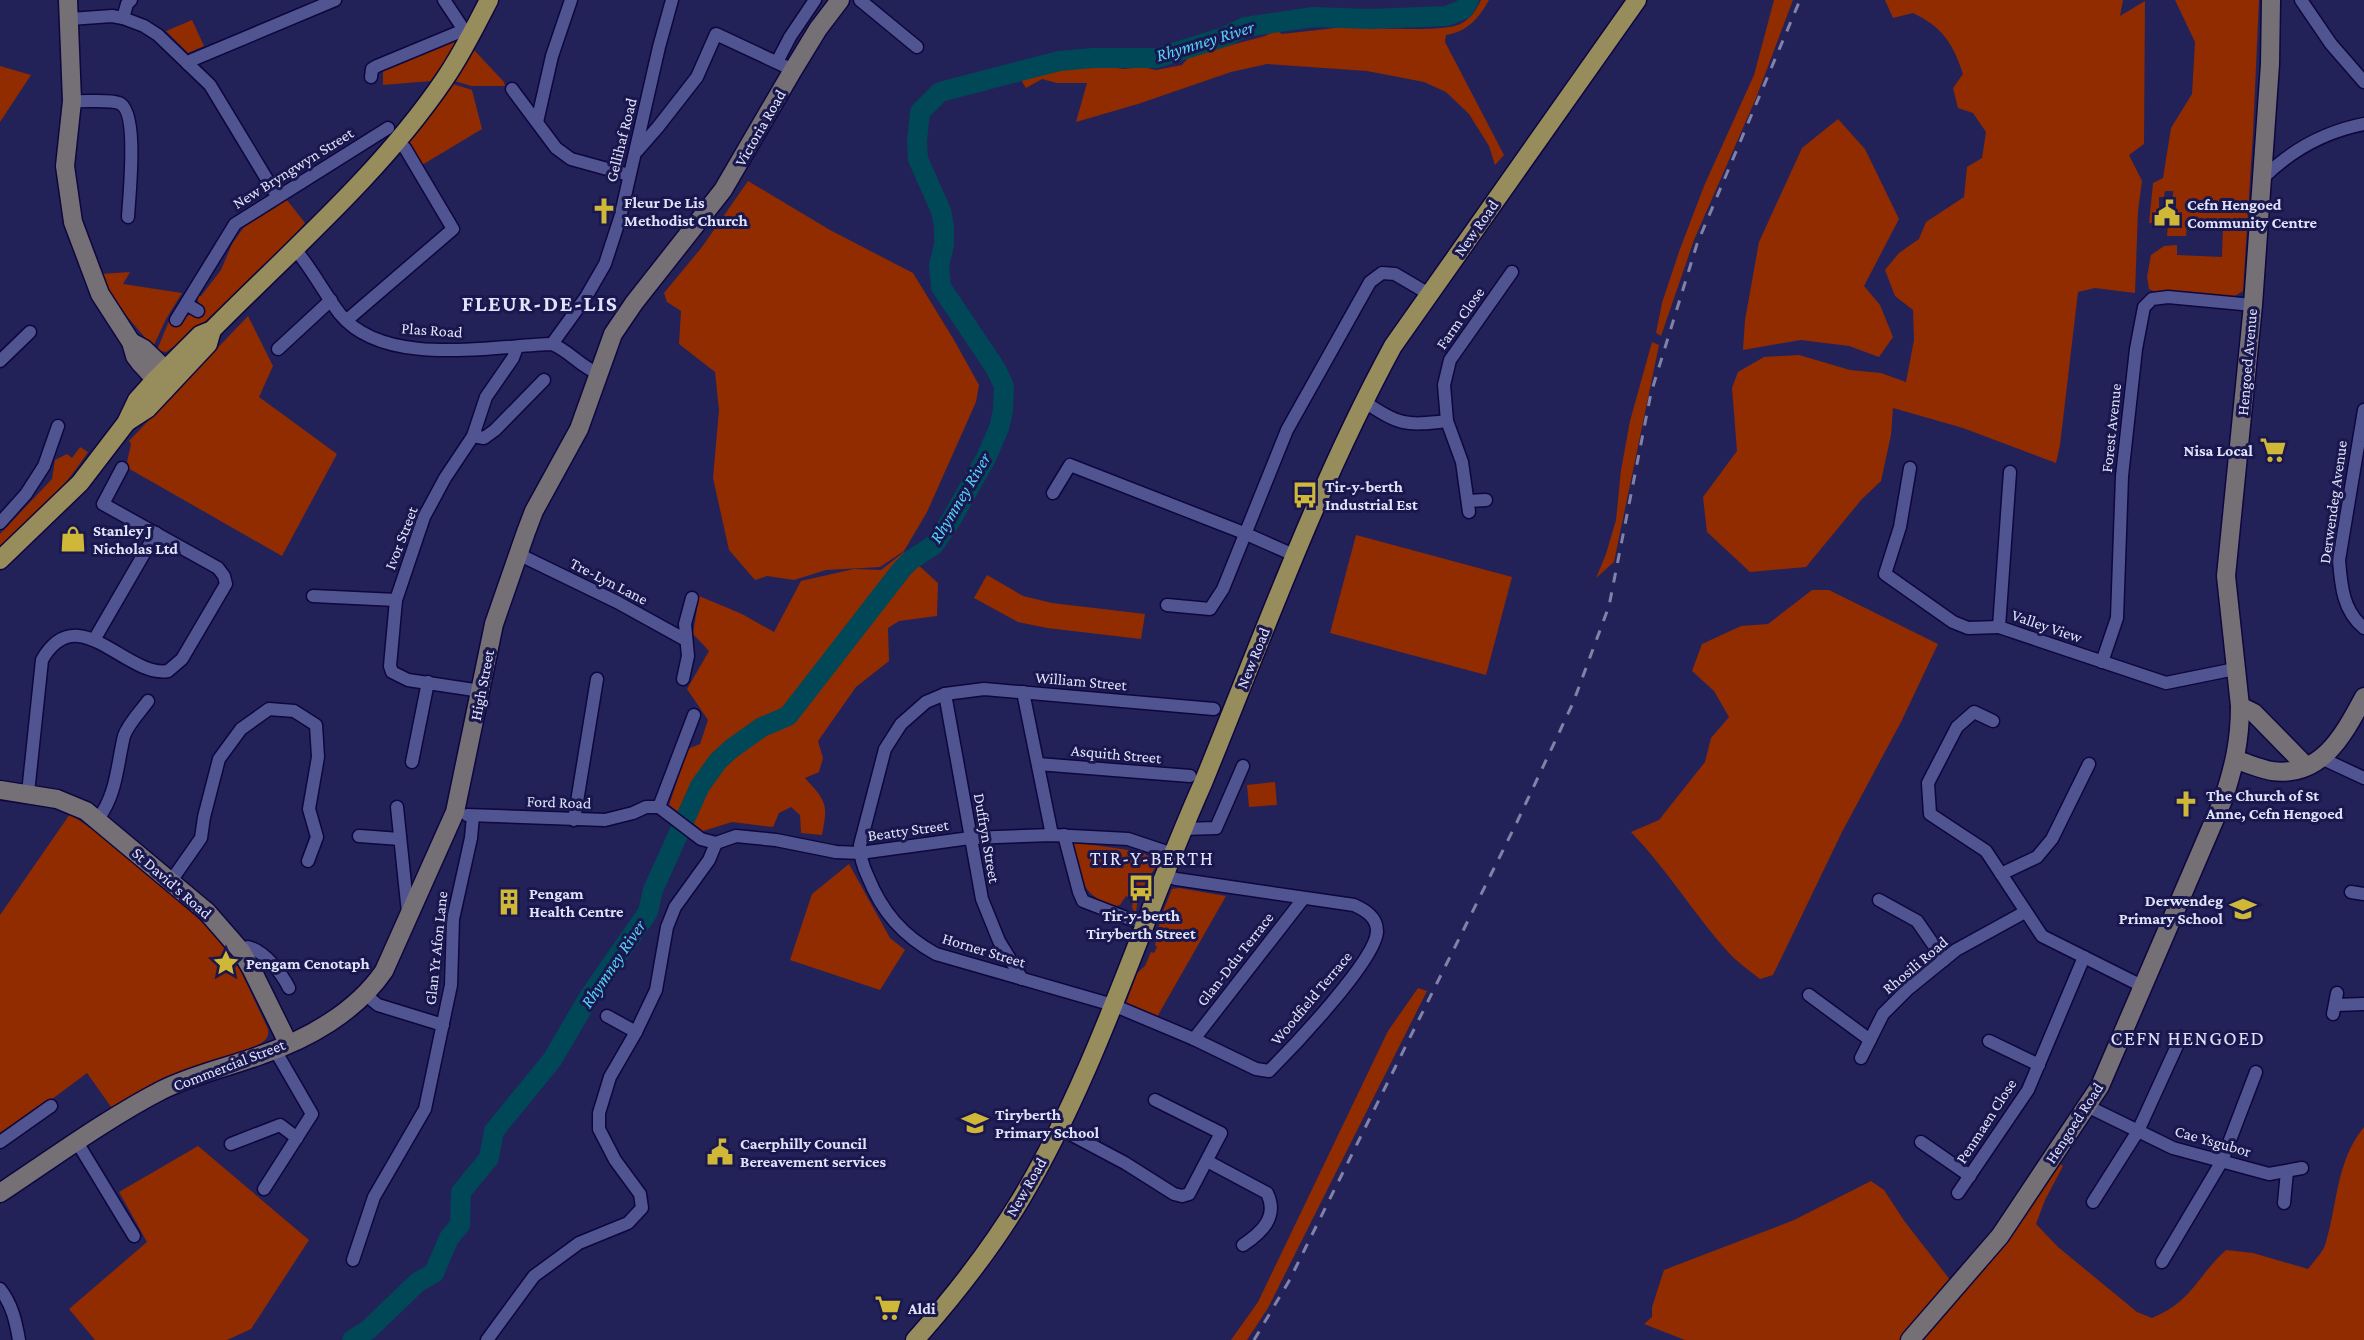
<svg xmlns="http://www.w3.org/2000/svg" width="2364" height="1340" viewBox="0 0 2364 1340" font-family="'Crimson Pro',serif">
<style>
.green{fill:#912b00}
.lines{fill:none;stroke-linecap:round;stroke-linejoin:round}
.river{stroke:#004757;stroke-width:20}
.street-casing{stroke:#0e063d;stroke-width:15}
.secondary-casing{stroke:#0e063d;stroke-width:21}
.primary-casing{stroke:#0e063d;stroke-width:21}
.street{stroke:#505491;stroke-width:12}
.secondary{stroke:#747076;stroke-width:18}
.primary{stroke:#978c5b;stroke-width:18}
.rail{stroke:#8082a8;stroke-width:3;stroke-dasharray:10 10;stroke-linecap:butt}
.labels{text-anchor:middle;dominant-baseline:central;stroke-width:6;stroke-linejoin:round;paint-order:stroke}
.street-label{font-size:16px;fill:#e0e4f9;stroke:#19174e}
.poi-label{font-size:16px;font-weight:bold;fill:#e0e4f9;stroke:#19174e;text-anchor:start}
.water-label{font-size:18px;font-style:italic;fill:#54d3f5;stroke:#19174e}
.quarter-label{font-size:20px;letter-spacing:1.5px;fill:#e0e4f9;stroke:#19174e}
.district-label{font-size:22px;font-weight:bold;letter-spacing:1.5px;fill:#e0e4f9;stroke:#19174e}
</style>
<rect width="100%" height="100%" fill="#222259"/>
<g class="green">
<path d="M1481,0H1489C1479,18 1467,32 1446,35L1445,42L1504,155L1495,165L1489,146L1469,114L1446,92L1424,82L1367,71L1267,64L1231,72L1138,104L1076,122L1087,83H1057L1042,79L1026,88L1021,80L1061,70L1102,66L1124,69L1143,67L1156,70L1182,65L1190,56L1265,36L1276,30L1282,34L1353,26L1362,28C1382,28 1445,32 1460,24C1471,19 1476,10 1481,0Z"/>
<polygon points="1774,0 1793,0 1756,98 1694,240 1661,336 1656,333 1662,303 1680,249 1704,186 1754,75"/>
<path d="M1885,0H2123L2120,16L2145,1L2144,144L2129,155L2142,181L2138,211L2135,293L2095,288L2078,292L2060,445L2056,463L1963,428L1893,408L1891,435L1881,481L1862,499L1806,567L1750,572L1707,532L1703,497L1737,451L1732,388L1738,372L1764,357L1799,355L1850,370L1881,373L1906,382L1914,340L1913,310L1895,296L1885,270L1899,253L1919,239L1926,222L1964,197L1967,167L1982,158L1986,132L1973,113L1958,108L1953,88L1963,74C1953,43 1942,27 1913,13L1893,18Z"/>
<polygon points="2175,0 2259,0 2253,133 2243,291 2233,297 2155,292 2149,289 2147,277 2151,255 2164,246 2177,245 2177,255 2222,257 2223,226 2187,224 2186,236 2167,236 2168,225 2176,225 2176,200 2173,199 2173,191 2165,191 2164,197 2159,197 2159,222 2149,223 2153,183 2163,178 2171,128 2192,94 2195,42"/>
<polygon points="192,20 204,46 188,53 166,31"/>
<polygon points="453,41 457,42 431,81 383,85 383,68"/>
<polygon points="474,50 504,82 505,86 471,86 455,81"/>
<polygon points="0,66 31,75 0,122"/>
<polygon points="453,84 472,90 482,129 422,165 409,142"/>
<polygon points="1838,119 1865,149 1899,219 1864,286 1880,305 1893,337 1879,357 1849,346 1801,340 1743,350 1745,320 1759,242 1802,148"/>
<polygon points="748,181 830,230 913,273 954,340 979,385 976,402 927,512 904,551 880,567 826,570 794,580 767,576 755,580 729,550 713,478 719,410 715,372 679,344 681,311 667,302 664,293 702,247"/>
<path d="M287,200L305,223L268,265L188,337L166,352L157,350L169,321L179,326C183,319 186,314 195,314L199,305L197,296H201L221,270L232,244L244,227Z"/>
<polygon points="130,272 123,284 182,293 166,319 153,347 114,301 100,274"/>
<polygon points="248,316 273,366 259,397 337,454 282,556 126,467 131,444 129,441"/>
<polygon points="1652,342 1659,345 1614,562 1596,578 1606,554 1616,520 1621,470 1630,421"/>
<path d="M80,447L88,452C63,490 32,520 0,551V534L52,479L55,460L67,454L72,458Z"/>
<polygon points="1356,535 1512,577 1486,675 1330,633"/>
<path d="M904,552L938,583L937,616L899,621L888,628L889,661L856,687L818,741L823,758L819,772L805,778C827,802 828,804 822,835L801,833L800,815L791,807L779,813L773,827L732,822L703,831L669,805L688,749L700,744L708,720L687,689L709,651L693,634L699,596L742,614L774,632L801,581L854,569L881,570Z"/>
<polygon points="987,575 1023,596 1052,603 1145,614 1141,639 1047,628 1018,622 974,598"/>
<path d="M1812,590H1829L1938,644L1901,722L1842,832L1773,975L1760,979C1749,970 1737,962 1728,952C1693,913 1667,869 1631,832L1659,820L1705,762L1711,738L1729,717L1714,691L1692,671L1702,644L1741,626L1768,624Z"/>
<polygon points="1275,782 1277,805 1249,807 1247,785"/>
<path d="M70,814L106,839L161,885L212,931L227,949L216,962L227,974L238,965L268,1029C269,1036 267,1040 260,1044L114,1111L87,1073L0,1138V915Z"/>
<path d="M1073,842L1142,852L1159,864C1147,877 1137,895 1136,913L1132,908L1133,899L1126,896L1120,905L1112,907C1077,890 1082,878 1073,842Z"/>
<polygon points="849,864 890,938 905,950 880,990 790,960 812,894"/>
<polygon points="1179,888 1226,896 1157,1017 1126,1003 1137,973 1145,966 1151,952 1154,953 1157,947 1155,945 1161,916 1172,889"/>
<polygon points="1418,988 1427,991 1268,1308 1247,1340 1231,1340 1258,1302 1388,1031"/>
<path d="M2364,1127V1340H1919L1998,1252L2059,1163L2063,1166L2045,1200L2036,1224L2058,1247L2137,1312L2152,1318C2193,1301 2196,1277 2226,1250L2253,1253L2308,1269C2314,1261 2324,1251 2326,1242C2338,1201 2336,1162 2364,1127Z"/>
<polygon points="198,1146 309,1240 251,1329 227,1340 95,1340 69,1309 147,1242 119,1192"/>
<polygon points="1871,1181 1884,1190 1905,1222 1951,1281 1900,1340 1685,1340 1644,1324 1652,1317 1652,1307 1664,1270 1794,1220"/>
</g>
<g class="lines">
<polyline class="river" points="352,1340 368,1330 418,1282 434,1273 449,1238 460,1225 461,1192 489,1158 494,1131 552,1060 589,997 648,912 653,890 700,786 718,761 731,749 762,727 788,716 902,569 911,560 934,545 951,520 986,458 999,428 1003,410 1004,386 996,369 941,287 939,265 944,245 944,226 941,211 918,159 917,141 920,112 940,92 1059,61 1093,58 1157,58 1227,36 1245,27 1313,17 1369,19 1447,16 1464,9 1469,0"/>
<g class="street-casing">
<g id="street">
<polyline points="444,0 464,30 471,33"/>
<polyline points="860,0 917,47"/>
<polyline points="2301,0 2331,44 2364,82"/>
<polyline points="123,18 127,4 131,0"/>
<polyline points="70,19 112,16 123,18 144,26 158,35 210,85 277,196"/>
<polyline points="777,62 790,37 815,0"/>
<polyline points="188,64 192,60 335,0"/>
<polyline points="371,77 372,69 377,66 464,30"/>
<polyline points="512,89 556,148 571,159 629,175"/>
<path d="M72,101C84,102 109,99 119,103C139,110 129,197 128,217"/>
<polyline points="537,122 552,56 571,0"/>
<polyline points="637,151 658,127 697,77 716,34 793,70"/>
<path d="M2262,179C2291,150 2323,132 2364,124"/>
<path d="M295,249C312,269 324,293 340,314C384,368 490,346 552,344C570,351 581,368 600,374"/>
<polyline points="186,304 198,311"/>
<polyline points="176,320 235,224 388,128"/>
<polyline points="347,320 453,229 405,148"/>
<polyline points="552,344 586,297 605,264 620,218 659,47 672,0"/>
<polyline points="278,349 331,300"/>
<polyline points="0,361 30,332"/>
<path d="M1363,401C1400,425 1404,426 1447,421"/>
<path d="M2364,410L2339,560C2341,586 2343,611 2364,628"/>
<polyline points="473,436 484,438 495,430 544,380"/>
<polyline points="1910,468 1900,527 1885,574 1953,622 1968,628 1999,627"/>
<polyline points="2010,472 1999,627 2166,683 2235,669"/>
<polyline points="1053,493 1070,465 1244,533 1296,556"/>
<polyline points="1468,501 1486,500"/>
<polyline points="1469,512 1462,462 1447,421 1444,385 1450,360 1512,272"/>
<polyline points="0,523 26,494 44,466 58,426"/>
<polyline points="518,554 617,602 684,639"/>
<polyline points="313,596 396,600"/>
<polyline points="1167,605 1210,609 1223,589 1287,430 1370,282 1382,273 1395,274 1429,294"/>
<polyline points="94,640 156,533"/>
<polyline points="2102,662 2117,618 2122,476 2136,349 2144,307 2152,299 2168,297 2253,305"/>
<polyline points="683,679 688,656 685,624 692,598"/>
<polyline points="481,691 408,680 392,672 390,666 396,600 424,517 445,478 473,436 486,397 513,358 517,347"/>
<polyline points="1023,692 1052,835"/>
<polyline points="945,694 982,899 999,941 1022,979"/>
<polyline points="1993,721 1974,712 1957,727 1928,783 1930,814 1986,851 2042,936 2142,986"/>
<polyline points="2321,758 2364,778"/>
<polyline points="412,762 428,682"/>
<polyline points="1038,764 1190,776"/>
<path d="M28,793L42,660C78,597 126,678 168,671L182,659L226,584L224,576L218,568L103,504L122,468"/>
<polyline points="397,807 408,913"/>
<polyline points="659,807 701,839 716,843 736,836 776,840 836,852 860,853 970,838 1052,835 1128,839 1173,854"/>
<polyline points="659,807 694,715"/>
<polyline points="467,815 605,820 633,813 646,807 659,807"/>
<path d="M98,819C117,794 117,765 124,736C128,724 140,712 148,701"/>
<polyline points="574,820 597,679"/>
<polyline points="1183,829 1216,828 1243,766"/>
<polyline points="1064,835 1079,892 1083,901 1132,920"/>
<polyline points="359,836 400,839"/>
<polyline points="2001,874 2037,857 2052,839 2089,764"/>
<path d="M1164,875L1176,879L1354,905C1365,910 1377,917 1377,931C1377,959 1291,1049 1269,1071L1256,1069L1194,1039L1113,1005L936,954C903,936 882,912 868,877C863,867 860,856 860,845L885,749L901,724L926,702L945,694L984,689L1214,709"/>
<polyline points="171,881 201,838 204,817 219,759 241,729 269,709 294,711 316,725 318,757 309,809 317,837 308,861"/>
<polyline points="2351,892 2364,894"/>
<polyline points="1879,900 1917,921 1944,960"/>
<path d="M241,951L248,947C265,951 282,974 289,988"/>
<polyline points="366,995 378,1005 443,1025"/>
<polyline points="1809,995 1870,1040"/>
<polyline points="2336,1005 2364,1004"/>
<polyline points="2333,1014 2337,993"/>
<polyline points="607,1016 636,1032"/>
<polyline points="1194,1039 1303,899"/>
<polyline points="1989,1041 2039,1065"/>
<polyline points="1861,1058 1883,1014 1908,989 1956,950 2025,912"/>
<polyline points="2087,1106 2173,1148 2269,1174 2302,1168"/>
<polyline points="1059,1128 1125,1163 1174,1194 1182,1196 1189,1194 1221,1133 1155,1100"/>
<polyline points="0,1142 51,1106"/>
<polyline points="77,1142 134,1236"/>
<polyline points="1921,1142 1970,1176"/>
<polyline points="231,1144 280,1125 297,1138"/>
<path d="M1207,1161L1267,1193C1279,1217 1261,1233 1243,1245"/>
<polyline points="264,1189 312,1114 275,1050"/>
<polyline points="1958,1193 2028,1090 2084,957"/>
<polyline points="2093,1202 2138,1131 2181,1037"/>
<polyline points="2284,1203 2287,1171"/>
<polyline points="353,1260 374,1197 425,1109 451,985 453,919 471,838 473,816"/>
<polyline points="2162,1262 2222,1161 2256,1072"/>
<path d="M0,1289C12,1304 16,1322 19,1340"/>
<polyline points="487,1340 534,1276 579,1243 628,1223 642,1208 640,1194 615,1160 599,1129 599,1113 610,1077 636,1032 656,990 667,927 675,907 709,860 716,843"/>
</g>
</g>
<g class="secondary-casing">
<g id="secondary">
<polyline points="68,0 72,101 65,166 73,222 100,294 131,342 135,356 141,364 165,390"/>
<polyline points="2271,0 2270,64 2253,305 2226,576 2240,706 2254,713 2306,766"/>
<polyline points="131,342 144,349 175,379"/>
<path d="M2236,760C2247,763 2260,769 2272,771C2322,778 2344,734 2364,697"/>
<polyline points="0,790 57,799 86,811 207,912 241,951 252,970 288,1043"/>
<path d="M0,1193C53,1158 106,1119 162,1090C194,1074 229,1067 261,1055C308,1039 356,1012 384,971L455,812L494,624L526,532L534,511L579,429L613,334L634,303L723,190L793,70L818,29L840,0"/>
<path d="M1910,1340L2000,1236L2100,1086L2223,800C2234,767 2240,741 2240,706"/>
</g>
</g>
<g class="primary-casing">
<g id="primary">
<polyline points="127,422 147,409 208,344 212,330"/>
<path d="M0,560L80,483L126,423L137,400L154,381L200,335L212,330C291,250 380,174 444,80C462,54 475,27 489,0"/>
<path d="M915,1340C954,1296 991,1249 1021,1199C1099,1068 1141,921 1203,783C1263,636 1317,486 1393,346L1637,0"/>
</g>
</g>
<use href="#street" class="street"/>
<use href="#secondary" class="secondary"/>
<use href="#primary" class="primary"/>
<polyline class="rail" points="1254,1340 1289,1281 1517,822 1573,703 1609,606 1651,393 1697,244 1800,0"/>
</g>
<defs>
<g id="church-bare" transform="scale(2.07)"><path d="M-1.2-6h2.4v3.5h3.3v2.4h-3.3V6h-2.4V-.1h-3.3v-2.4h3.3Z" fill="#cfb837" stroke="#19174e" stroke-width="2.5" paint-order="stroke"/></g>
<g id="civic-bare" transform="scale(2.07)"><path d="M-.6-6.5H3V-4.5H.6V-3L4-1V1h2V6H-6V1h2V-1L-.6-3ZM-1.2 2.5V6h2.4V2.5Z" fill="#cfb837" stroke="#19174e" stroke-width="2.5" paint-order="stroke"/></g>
<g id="supermarket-bare" transform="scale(2.07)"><path d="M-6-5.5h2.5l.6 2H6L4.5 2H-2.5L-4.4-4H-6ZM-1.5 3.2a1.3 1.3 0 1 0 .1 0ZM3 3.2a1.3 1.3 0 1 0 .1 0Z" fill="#cfb837" stroke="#19174e" stroke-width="2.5" paint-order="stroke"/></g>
<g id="bus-bare" transform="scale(2.07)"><path d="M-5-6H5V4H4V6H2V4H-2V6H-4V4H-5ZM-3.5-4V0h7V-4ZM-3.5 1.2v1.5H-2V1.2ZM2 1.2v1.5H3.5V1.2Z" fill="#cfb837" stroke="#19174e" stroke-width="2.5" paint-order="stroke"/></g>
<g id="shop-bare" transform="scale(2.07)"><path d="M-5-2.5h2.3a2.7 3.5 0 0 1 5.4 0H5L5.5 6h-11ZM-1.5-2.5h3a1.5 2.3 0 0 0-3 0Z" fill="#cfb837" stroke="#19174e" stroke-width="2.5" paint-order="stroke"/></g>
<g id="building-bare" transform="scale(2.07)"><path d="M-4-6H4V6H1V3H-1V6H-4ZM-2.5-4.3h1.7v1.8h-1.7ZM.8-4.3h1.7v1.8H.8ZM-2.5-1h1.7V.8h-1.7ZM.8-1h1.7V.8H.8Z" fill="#cfb837" stroke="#19174e" stroke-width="2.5" paint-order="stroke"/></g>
<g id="school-bare" transform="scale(2.07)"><path d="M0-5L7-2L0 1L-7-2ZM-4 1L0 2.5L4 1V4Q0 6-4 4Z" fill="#cfb837" stroke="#19174e" stroke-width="2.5" paint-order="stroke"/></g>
<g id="sight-bare" transform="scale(2.07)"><path d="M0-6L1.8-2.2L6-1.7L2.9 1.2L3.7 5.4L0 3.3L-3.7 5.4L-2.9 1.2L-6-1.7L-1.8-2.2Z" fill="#cfb837" stroke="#19174e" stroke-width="2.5" paint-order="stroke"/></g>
</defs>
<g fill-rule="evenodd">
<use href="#church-bare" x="604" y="211"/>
<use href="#civic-bare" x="2167" y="213"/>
<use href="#supermarket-bare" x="2273" y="450"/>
<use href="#bus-bare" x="1305" y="495"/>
<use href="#shop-bare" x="73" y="539"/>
<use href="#church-bare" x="2186" y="804"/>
<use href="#bus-bare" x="1141" y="888"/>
<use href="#building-bare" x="509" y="902"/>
<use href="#school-bare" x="2243" y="909"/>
<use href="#sight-bare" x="226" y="963"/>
<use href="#school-bare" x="975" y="1123"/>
<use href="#civic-bare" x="720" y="1152"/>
<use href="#supermarket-bare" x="888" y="1308"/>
</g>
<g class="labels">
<g class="street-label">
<text transform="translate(760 128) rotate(-60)">Victoria Road</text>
<text transform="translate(621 140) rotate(-76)">Gellihaf Road</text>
<text transform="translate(293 168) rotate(-32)">New Bryngwyn Street</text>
<text transform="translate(1476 228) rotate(-55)">New Road</text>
<text transform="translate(1460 318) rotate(-55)">Farm Close</text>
<text transform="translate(432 330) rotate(4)">Plas Road</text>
<text transform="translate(2247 362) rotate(-85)">Hengoed Avenue</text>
<text transform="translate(2111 428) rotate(-84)">Forest Avenue</text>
<text transform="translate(2333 502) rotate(-82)">Derwendeg Avenue</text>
<text transform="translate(401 538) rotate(-69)">Ivor Street</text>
<text transform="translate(609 581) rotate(27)">Tre-Lyn Lane</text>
<text transform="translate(2047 626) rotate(19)">Valley View</text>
<text transform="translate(1253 658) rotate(-68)">New Road</text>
<text transform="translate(1081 681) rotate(5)">William Street</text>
<text transform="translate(482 685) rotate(-79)">High Street</text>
<text transform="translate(1116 754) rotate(5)">Asquith Street</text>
<text transform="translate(559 802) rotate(2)">Ford Road</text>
<text transform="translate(908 830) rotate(-8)">Beatty Street</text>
<text transform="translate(987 838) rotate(80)">Duffryn Street</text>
<text transform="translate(172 883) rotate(41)">St David's Road</text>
<text transform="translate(436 948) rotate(-84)">Glan Yr Afon Lane</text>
<text transform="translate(984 950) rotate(17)">Horner Street</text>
<text transform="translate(1235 959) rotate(-52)">Glan-Ddu Terrace</text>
<text transform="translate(1915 965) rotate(-40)">Rhosili Road</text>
<text transform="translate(1311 998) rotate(-50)">Woodfield Terrace</text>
<text transform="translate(229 1065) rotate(-21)">Commercial Street</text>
<text transform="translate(1986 1121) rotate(-57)">Penmaen Close</text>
<text transform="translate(2074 1123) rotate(-57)">Hengoed Road</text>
<text transform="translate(2213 1141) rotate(16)">Cae Ysgubor</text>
<text transform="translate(1026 1187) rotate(-60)">New Road</text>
</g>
<g class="poi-label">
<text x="624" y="202">Fleur De Lis<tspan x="624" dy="18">Methodist Church</tspan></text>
<text x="2187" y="204">Cefn Hengoed<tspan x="2187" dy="18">Community Centre</tspan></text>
<text x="2253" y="450" text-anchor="end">Nisa Local</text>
<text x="1325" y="486">Tir-y-berth<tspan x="1325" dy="18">Industrial Est</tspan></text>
<text x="93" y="530">Stanley J<tspan x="93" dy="18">Nicholas Ltd</tspan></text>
<text x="2206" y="795">The Church of St<tspan x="2206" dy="18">Anne, Cefn Hengoed</tspan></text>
<text x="529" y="893">Pengam<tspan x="529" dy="18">Health Centre</tspan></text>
<text x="2223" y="900" text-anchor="end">Derwendeg<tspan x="2223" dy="18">Primary School</tspan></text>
<text x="1141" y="915" text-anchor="middle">Tir-y-berth<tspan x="1141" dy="18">Tiryberth Street</tspan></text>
<text x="246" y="963">Pengam Cenotaph</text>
<text x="995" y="1114">Tiryberth<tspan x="995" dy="18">Primary School</tspan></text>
<text x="740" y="1143">Caerphilly Council<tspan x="740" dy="18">Bereavement services</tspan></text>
<text x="908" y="1308">Aldi</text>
</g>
<g class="water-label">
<text transform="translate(1205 41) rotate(-17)">Rhymney River</text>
<text transform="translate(960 498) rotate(-59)">Rhymney River</text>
<text transform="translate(613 964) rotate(-56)">Rhymney River</text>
</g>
<g class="quarter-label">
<text x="1152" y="858">TIR-Y-BERTH</text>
<text x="2188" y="1038">CEFN HENGOED</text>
</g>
<g class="district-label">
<text x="540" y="303">FLEUR-DE-LIS</text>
</g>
</g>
</svg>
